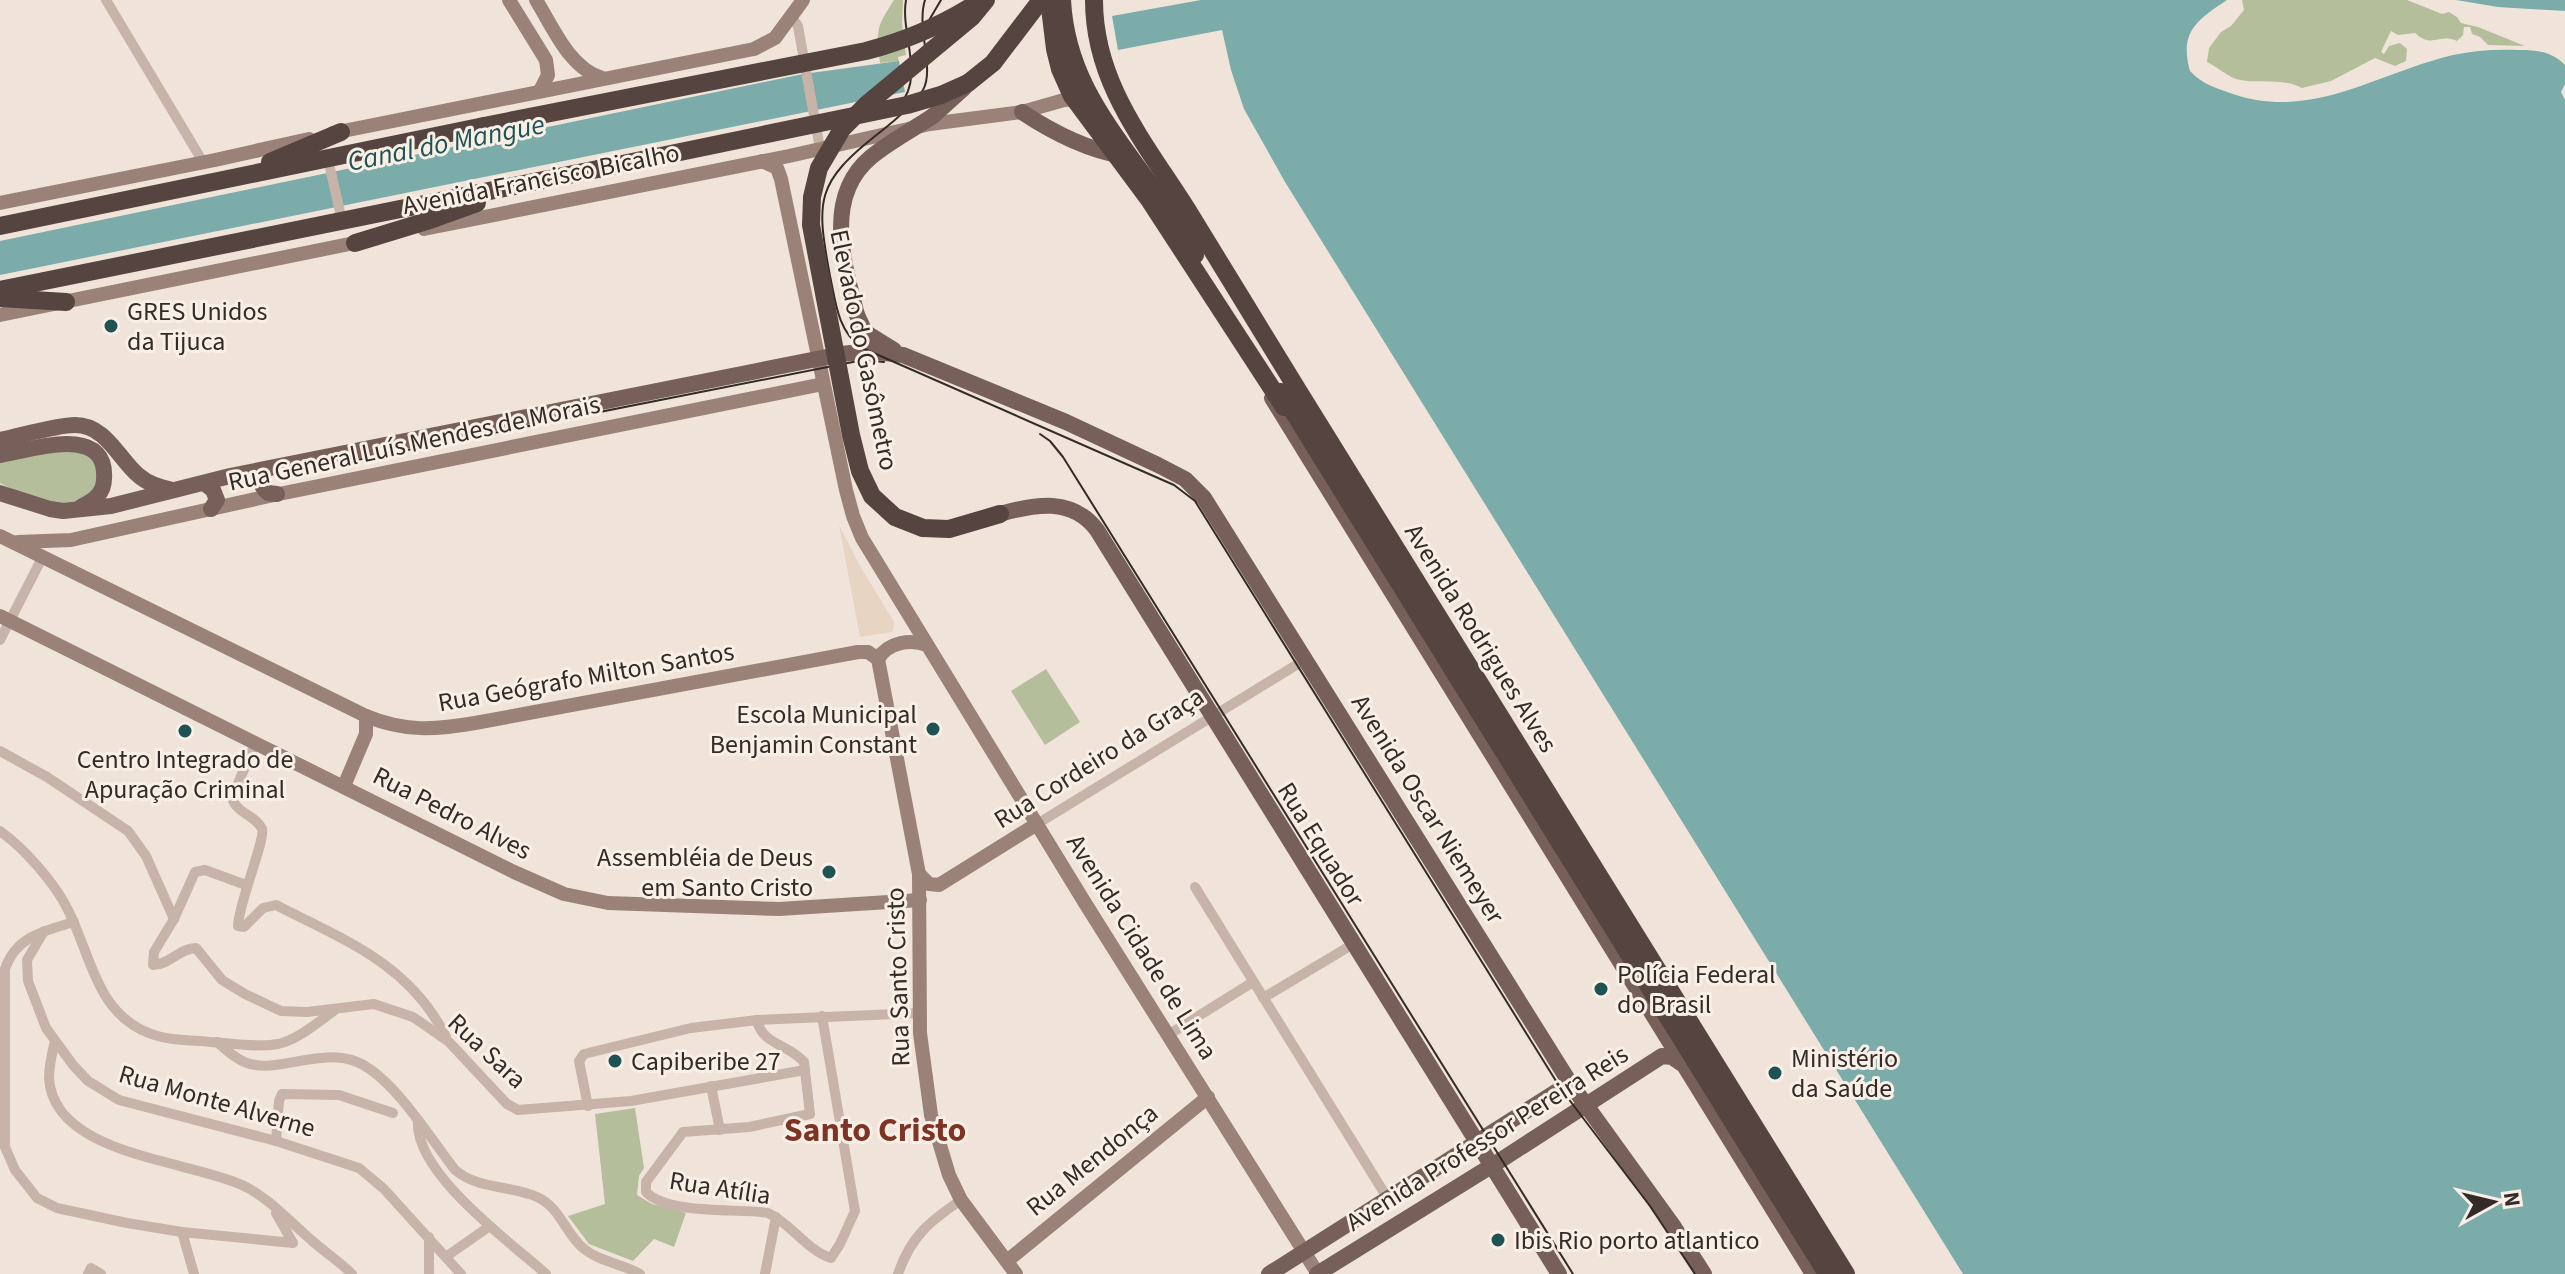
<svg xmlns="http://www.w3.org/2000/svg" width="2565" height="1274" viewBox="0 0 2565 1274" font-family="'Source Sans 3',sans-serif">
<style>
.green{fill:#b5be9b}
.plaza{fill:#e7d4c2}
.water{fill:#7bacaa}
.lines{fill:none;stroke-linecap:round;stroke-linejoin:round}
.street{stroke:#c7b3a7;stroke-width:10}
.secondary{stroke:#9b8278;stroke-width:14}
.primary{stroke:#766059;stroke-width:16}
.highway{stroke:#55443f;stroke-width:18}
.tram{stroke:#342a27;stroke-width:2}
.primary-bridge{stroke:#766059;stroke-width:16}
.highway-bridge{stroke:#55443f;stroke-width:18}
.poi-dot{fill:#1f5353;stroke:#f8efe6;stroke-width:3}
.labels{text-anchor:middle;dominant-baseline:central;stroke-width:6;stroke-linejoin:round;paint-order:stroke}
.street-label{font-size:26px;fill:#342a27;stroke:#f8efe6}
.poi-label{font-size:26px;fill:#342a27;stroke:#f8efe6;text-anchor:start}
.water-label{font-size:28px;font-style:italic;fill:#1f5353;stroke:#f8efe6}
.district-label{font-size:34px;font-weight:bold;fill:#7f3324;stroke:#f8efe6}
</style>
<rect width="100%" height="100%" fill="#f0e4da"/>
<g class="green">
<path d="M894,0H903L902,24L906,55L898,57L899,61L880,63C876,30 876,28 894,0Z"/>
<path d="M2242,0H2407L2442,14L2449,12L2457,17L2461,23L2478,27L2525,46L2488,45L2480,37L2472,34L2470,27H2464L2463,35L2457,41C2439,33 2432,49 2415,33L2398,35L2391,31L2381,52L2384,54L2389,46L2400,43L2407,49L2406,61L2395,66L2375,58L2331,81L2302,88C2284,77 2257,85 2236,79C2227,76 2217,67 2207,62L2209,48L2221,32L2231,26L2244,10Z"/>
<path d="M66,447L79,449L96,463C96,468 98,477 97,482C92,505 59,506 41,502C28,498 13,489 0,483V462Z"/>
<polygon points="1046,669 1080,722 1045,745 1011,691"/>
<polygon points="635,1108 644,1168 639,1176 637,1195 652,1204 686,1213 674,1247 654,1239 633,1261 589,1244 568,1216 605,1204 595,1114"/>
</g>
<polygon class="plaza" points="839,525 860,566 894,622 893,630 891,632 860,637"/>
<g class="water">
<path d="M1201,0H2227C2197,20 2179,32 2190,71C2202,84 2216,88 2233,94C2312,121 2377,73 2453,55C2475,50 2497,49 2520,50C2538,50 2552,52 2565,65V84L2561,92L2565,100V1274H1963L1285,182L1244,109L1231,70L1222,30L1118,50L1112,16Z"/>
<polygon points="2456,0 2565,0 2565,11 2498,7"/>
<polygon points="899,61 905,92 0,275 0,241 803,74"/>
</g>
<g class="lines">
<g class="street">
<polyline points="106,0 203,162"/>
<polyline points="792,17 798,26 820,149"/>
<polyline points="328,159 342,221"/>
<polyline points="0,640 42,558"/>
<path d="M255,743L232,798C237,814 256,815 262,829C266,838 238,905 238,926L244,927L263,908L276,905C344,940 410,964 446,1037"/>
<polyline points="0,751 47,777 128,831 146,856 174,919"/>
<polyline points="1037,824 1306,659"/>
<path d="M0,831C24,848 55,883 68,910C91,955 96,1013 149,1033C168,1041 190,1040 210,1042C231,1043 257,1048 278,1044C299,1039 318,1022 335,1010"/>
<path d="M246,885L205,870L195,872L174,919L154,952L153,965C169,965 180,948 196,948L222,980L245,994L281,1011L307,1012L374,1004L413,1017L449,1042L507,1104L518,1110L631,1101L805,1070"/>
<polyline points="1195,887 1388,1199"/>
<path d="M74,922C44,931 16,936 5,969V1147L15,1170L37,1198L57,1208L127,1223L182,1232L293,1243"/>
<polyline points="44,931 27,960 28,981 46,1028 73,1065 88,1081 119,1100 276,1141 359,1168 384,1189 461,1274"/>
<polyline points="1263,998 1355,943"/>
<path d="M757,1020C762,1045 789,1044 804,1062L810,1114L749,1127L683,1132L646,1182V1192C668,1215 737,1208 768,1213C792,1224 806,1250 831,1258L840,1244L855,1211L822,1016"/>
<polyline points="1168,1035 1253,982"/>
<path d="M55,1041C52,1053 49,1065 49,1078C53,1155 188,1160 242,1185C268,1197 288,1220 309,1238C323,1251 339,1261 352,1274"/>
<path d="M217,1042C226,1050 236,1059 247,1063C278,1074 320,1047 357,1062C392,1076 431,1139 455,1170C479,1190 510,1185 537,1197C560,1207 565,1233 583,1248C598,1261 622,1264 640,1274"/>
<polyline points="711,1086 720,1130"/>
<polyline points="588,1106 579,1061 584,1054 691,1028 757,1020 919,1013"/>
<path d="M418,1122C415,1173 510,1242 546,1274"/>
<polyline points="276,1141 279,1101 282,1094 339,1095 393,1113"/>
<polyline points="276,1213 293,1243"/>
<polyline points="182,1232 194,1274"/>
<polyline points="447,1256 490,1226"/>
<polyline points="88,1274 91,1268 101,1274"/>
<polyline points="429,1274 429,1237"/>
<polyline points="765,1274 776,1217"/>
<path d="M898,1274C911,1236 929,1222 961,1200"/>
</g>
<g class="secondary">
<polyline points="509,0 546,60 548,75 540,91"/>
<path d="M536,0C553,27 569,68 602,78"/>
<polyline points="333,133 754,49 775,38 803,0"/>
<polyline points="762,161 777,168 781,179 846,490 853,516 862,538 1085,903 1318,1274"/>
<polyline points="0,203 215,160 309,139"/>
<polyline points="424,229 789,156 930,124 1022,112 1064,100 1081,99"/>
<polyline points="0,315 364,241"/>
<path d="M0,536L366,716C405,732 435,730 475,723L858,652H868L878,659"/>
<polyline points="18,542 71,540 274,495 823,384"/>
<polyline points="0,616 514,872 564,894 608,903 779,909 920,900"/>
<polyline points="878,659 919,874 920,1033 931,1115 949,1175 961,1200 1016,1274"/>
<path d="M878,659C888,642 910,639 927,645"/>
<polyline points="344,786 366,734 366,716"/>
<polyline points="919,874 929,884 939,885 1037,824"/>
<polyline points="1007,1261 1208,1097"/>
</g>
<g class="primary">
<path d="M1022,112C1052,132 1088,150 1123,156"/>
<polyline points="933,116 964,88"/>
<polyline points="857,315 865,332 894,350"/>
<polyline points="1272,398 1813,1274"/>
<path d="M0,440C20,436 56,425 75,425C106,425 118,458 138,475C148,484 160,487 172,490"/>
<path d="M0,455C31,450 108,423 104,479C104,494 93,501 81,507"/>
<path d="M267,469C258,476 260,486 268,493L277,494"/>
<polyline points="204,483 213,490 217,500 211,509"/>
<polyline points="0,493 50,509 63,511 111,506 230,476 842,354 868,351 903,355 1066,422 1158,465 1185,479 1204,498 1570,1083 1674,1227 1704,1274"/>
<path d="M1000,514C1035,504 1072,497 1097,530L1559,1274"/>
<polyline points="1269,1274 1570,1083"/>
<polyline points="1317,1274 1501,1160 1662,1056 1672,1057 1682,1064"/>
</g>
<g class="highway">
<path d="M1062,0C1066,76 1106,123 1148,182C1165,206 1180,230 1195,255"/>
<path d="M1094,0C1094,85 1147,145 1190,214C1226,273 1263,333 1299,392C1480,687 1664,980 1846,1274"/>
<polyline points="968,83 993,63 1041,0"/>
<polyline points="270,162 341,132"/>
<polyline points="0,226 484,126"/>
<polyline points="355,243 427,221 477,203"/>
<polyline points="0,290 598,169"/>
<polyline points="0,298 66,302"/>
<polyline points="1281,392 1827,1274"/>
</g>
<g class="tram">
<path d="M925,0C916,28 935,69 923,90C913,106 893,122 879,133C815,183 816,200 830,276C836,303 837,328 860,347L1174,485L1195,501L1561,1089L1650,1206L1695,1274"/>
<polyline points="927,30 928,22 941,0"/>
<path d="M900,104C925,77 900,33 906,0"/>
<polyline points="1040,434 1050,441 1063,457 1573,1274"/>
<polyline points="296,472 863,360 884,362"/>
</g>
<path class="primary-bridge" d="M857,315C844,264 823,197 871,157C889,142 912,130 933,116"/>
<g class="highway-bridge">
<polyline points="986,0 972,17 866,105 842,129 819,168 812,197 811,225 851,435 860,471 872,496 895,517 923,528 949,529 1000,514"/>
<polyline points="1049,0 1055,49 1060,69 1072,96 1150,201 1284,407"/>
<path d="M484,126L866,51C904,41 938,27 972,6"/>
<polyline points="598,169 907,105 941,95 968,83"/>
</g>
</g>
<g class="poi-dot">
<circle cx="111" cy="326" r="8"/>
<circle cx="933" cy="729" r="8"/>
<circle cx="185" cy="731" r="8"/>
<circle cx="829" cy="872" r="8"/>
<circle cx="1601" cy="989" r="8"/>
<circle cx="615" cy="1061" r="8"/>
<circle cx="1775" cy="1073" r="8"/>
<circle cx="1498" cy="1240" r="8"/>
</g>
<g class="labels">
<g class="street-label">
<text transform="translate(541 179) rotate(-11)">Avenida Francisco Bicalho</text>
<text transform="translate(864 350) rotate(78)">Elevado do Gasômetro</text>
<text transform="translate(414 443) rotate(-12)">Rua General Luís Mendes de Morais</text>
<text transform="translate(1481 638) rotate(58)">Avenida Rodrigues Alves</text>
<text transform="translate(586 677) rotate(-10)">Rua Geógrafo Milton Santos</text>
<text transform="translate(1099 758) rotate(-32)">Rua Cordeiro da Graça</text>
<text transform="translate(1428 809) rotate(58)">Avenida Oscar Niemeyer</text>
<text transform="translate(452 813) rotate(27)">Rua Pedro Alves</text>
<text transform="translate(1321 844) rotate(58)">Rua Equador</text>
<text transform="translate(1142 947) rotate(58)">Avenida Cidade de Lima</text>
<text transform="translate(898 977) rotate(-92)">Rua Santo Cristo</text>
<text transform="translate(487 1051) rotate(43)">Rua Sara</text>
<text transform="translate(217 1101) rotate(16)">Rua Monte Alverne</text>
<text transform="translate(1487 1138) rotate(-32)">Avenida Professor Pereira Reis</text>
<text transform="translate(1092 1160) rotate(-39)">Rua Mendonça</text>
<text transform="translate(720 1188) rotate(9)">Rua Atília</text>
</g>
<g class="poi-label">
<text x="127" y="311">GRES Unidos<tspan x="127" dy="30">da Tijuca</tspan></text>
<text x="917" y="714" text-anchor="end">Escola Municipal<tspan x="917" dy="30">Benjamin Constant</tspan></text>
<text x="185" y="759" text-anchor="middle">Centro Integrado de<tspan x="185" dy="30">Apuração Criminal</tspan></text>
<text x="813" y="857" text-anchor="end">Assembléia de Deus<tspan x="813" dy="30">em Santo Cristo</tspan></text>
<text x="1617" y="974">Polícia Federal<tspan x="1617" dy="30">do Brasil</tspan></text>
<text x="1791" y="1058">Ministério<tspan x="1791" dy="30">da Saúde</tspan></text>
<text x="631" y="1061">Capiberibe 27</text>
<text x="1514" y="1240">Ibis Rio porto atlantico</text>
</g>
<g class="water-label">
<text transform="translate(446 143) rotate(-11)">Canal do Mangue</text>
</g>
<g class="district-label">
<text x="875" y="1130">Santo Cristo</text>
</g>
</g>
<g transform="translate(2493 1202) rotate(82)" stroke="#f8efe6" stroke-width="6" paint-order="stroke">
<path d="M0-6L14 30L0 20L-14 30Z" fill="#342a27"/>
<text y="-12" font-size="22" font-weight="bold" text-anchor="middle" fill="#342a27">N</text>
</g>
</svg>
